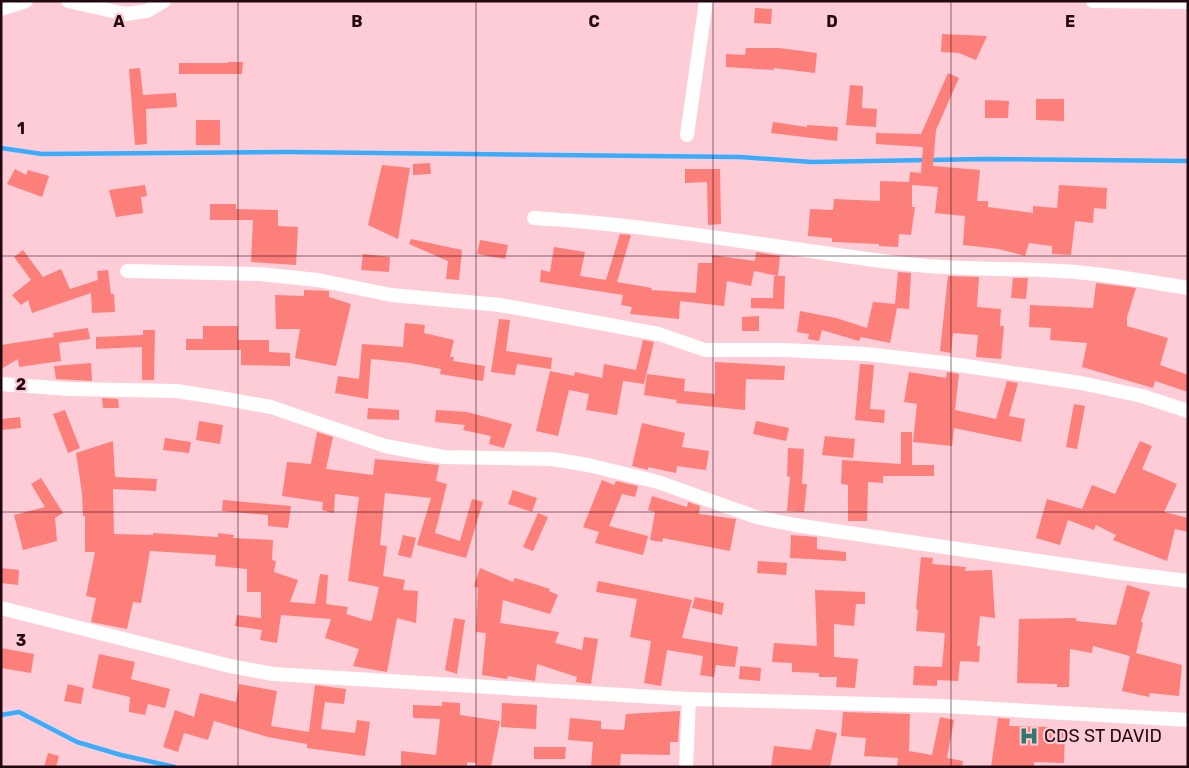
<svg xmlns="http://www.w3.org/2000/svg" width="1189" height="768" viewBox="0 0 1189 768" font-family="Rubik,sans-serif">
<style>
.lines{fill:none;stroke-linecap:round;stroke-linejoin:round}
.stream{stroke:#39adfd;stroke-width:4.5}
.building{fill:#fc7f7a}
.street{stroke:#fff;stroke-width:14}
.grid{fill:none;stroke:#240811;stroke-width:1;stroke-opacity:0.55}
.labels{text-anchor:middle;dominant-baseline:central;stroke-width:4.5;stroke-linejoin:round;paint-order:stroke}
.poi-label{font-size:18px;fill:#240811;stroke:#feccd7;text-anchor:start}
.grid-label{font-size:16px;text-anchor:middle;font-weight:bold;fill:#240811;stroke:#feccd7;stroke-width:4.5;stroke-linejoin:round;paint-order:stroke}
</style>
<rect width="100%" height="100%" fill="#feccd7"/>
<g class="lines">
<g class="stream">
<polyline points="1,148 42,154 289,152 740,157 812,162 985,159 1188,161"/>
<polyline points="1,715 19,712 77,742 121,755 175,767"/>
</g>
</g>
<g class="building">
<polygon points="755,8 772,9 771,24 754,23"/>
<polygon points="942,34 987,36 976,60 959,53 941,52"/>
<polygon points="746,48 779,48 817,53 815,73 774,68 774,70 726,67 726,54 745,55"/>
<polygon points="228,62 243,62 242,74 179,74 179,63 228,63"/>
<polygon points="140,68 143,95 176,93 177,107 146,109 147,144 135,145 129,69"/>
<polygon points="948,73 959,78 936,130 933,166 980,170 977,201 988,201 988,207 1033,213 1033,206 1057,208 1059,185 1107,188 1106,209 1094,208 1093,223 1075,221 1071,255 1052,254 1052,246 1029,243 1025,256 999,249 963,245 965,216 935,213 938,187 912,185 912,207 915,207 911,235 899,234 898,247 879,246 879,244 832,242 832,238 808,236 810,209 833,210 834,199 880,201 880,181 909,182 910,172 921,173 923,147 876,144 876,133 921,134"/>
<polygon points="850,85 863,86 862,108 877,109 876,127 846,125"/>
<polygon points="1036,99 1064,99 1064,121 1036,120"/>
<polygon points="985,100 1009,101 1008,118 985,118"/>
<rect x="196" y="120" width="24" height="25"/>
<polygon points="773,122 807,127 807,125 838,127 837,141 771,133"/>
<polygon points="430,163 431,174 413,175 413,164"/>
<polygon points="382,165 410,168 398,239 368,225"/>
<polygon points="15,169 26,175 28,170 49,176 42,197 7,184"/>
<polygon points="685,169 720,169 721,224 708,225 707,182 685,183"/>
<polygon points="145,185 147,196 141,197 143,213 116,217 109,190"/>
<polygon points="210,204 236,204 236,209 278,210 278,226 298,227 296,265 251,262 253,220 210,220"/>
<polygon points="620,234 631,235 617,282 652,288 651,290 696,293 698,263 712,263 712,255 755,261 756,252 780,256 778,276 754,271 751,286 727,281 724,306 680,301 679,319 630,314 632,307 621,305 623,295 540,282 541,270 550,272 554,247 585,252 580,276 606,280"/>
<polygon points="411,239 462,250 459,280 446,279 448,261 409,244"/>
<polygon points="480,240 508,245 505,259 477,254"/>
<polygon points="23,250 43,277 61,269 70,289 98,280 97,271 108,270 111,294 114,294 115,312 92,313 91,293 32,313 28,300 21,305 12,295 31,280 14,257"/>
<polygon points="363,254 390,257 389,272 361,270"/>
<polygon points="898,272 911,273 909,309 897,308 890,343 861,337 859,341 822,330 819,341 808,339 809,334 797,332 800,311 836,318 867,328 873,302 895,304"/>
<polygon points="774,276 785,276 784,309 751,308 751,298 773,298"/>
<polygon points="948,276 979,277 977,307 1001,309 1000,326 1004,326 1001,359 976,357 978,335 953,333 951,353 940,351"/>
<polygon points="1013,278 1028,278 1026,299 1011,298"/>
<polygon points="1096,283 1136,288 1127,317 1127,326 1168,338 1160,365 1188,375 1188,392 1155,381 1153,388 1082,367 1087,343 1050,340 1051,328 1029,327 1030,305 1093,308"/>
<polygon points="304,290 329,291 329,297 351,304 336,366 295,358 300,329 276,329 275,295 304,296"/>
<polygon points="759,316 759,331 742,331 742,317"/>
<polygon points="499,319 510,320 506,351 552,358 551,369 517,364 515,375 491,372"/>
<polygon points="405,323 425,325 424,333 454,340 450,357 454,357 453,361 485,366 483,381 440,374 441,369 410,363 371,359 368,399 335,393 338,376 359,379 362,344 403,347"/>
<polygon points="203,326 238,326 238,340 269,340 269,352 290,353 290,366 241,365 241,350 186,350 186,339 203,339"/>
<polygon points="88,328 90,339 59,343 61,361 19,367 18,359 1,369 1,345 54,337 53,333"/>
<polygon points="143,330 155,330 154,380 142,380 142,347 96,349 96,337 143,335"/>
<polygon points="643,340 654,342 644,384 623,381 617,415 586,410 589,394 569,390 558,436 536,431 550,371 574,376 575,372 602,378 604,364 636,370"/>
<polygon points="715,362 785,366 784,380 746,379 745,410 676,403 677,400 644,395 647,374 685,379 684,391 715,394"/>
<polygon points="91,363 92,381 56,379 54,366"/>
<polygon points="860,364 874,365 870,409 885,410 884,423 855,420"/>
<polygon points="909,372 946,378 947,372 959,374 955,410 996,419 1007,381 1018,383 1009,416 1025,419 1021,442 954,428 952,446 913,442 917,404 904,402"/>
<polygon points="102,398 118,399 119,408 103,408"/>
<polygon points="1074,404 1085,406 1077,449 1066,447"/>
<polygon points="368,408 399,410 399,420 367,419"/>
<polygon points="65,410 80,448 68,453 53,414"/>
<polygon points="436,410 467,412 512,424 504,448 489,444 491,436 463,430 465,425 435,422"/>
<polygon points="20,417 21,428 1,430 1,419"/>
<polygon points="199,421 223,425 220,444 196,440"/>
<polygon points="756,421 789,428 786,441 753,434"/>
<polygon points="642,423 685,433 682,447 709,451 706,470 677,466 676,473 648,467 648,470 632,466"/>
<polygon points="317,432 333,437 326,469 373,475 375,459 439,465 436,481 447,484 435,533 460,541 472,499 483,502 466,558 417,545 431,498 385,493 380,545 387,546 383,576 405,580 403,590 418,591 416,623 397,618 387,672 353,666 359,649 325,638 331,619 281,615 277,643 260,640 262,630 235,626 237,615 261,618 261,592 247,592 247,569 215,566 216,555 150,551 141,603 133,602 127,629 91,622 96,598 86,596 95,552 85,552 85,516 83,516 82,493 76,453 113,441 115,477 157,479 156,491 113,489 114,534 153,535 153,533 218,537 218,533 234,535 233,538 273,540 272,560 276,561 274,572 298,580 290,602 315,604 320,574 328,575 326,604 348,607 346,614 369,621 372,620 379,587 348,581 359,497 335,494 334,513 322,510 323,502 282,496 287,462 311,464"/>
<polygon points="901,432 912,432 912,465 934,465 934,476 883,476 883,483 868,482 867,521 848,521 848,485 841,484 842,460 901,464"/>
<polygon points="825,436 855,439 853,458 822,455"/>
<polygon points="165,438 191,442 189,453 163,450"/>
<polygon points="1140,441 1152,446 1142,469 1177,484 1164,512 1188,518 1188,532 1175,529 1167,561 1113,540 1116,535 1096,525 1094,530 1068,520 1060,545 1036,538 1047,499 1082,509 1092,485 1115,494"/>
<polygon points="788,448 804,449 802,484 807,484 804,512 787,511 790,477 787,476"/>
<polygon points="41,478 63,513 55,518 57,541 23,550 14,515 45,507 31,484"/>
<polygon points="602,480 614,485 616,481 638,486 635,497 622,494 609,526 648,536 643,555 595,543 599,532 583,527"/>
<polygon points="513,490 537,498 532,512 508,504"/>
<polygon points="652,496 687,507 688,502 700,506 699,514 736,519 730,551 663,538 662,542 650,540 655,512 648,510"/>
<polygon points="223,500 291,506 288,528 268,526 268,515 222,511"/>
<polygon points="538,513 548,517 533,551 523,547"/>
<polygon points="403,535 416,538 411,558 398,555"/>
<polygon points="791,535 817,537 817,549 846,552 846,561 790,558"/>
<polygon points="921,557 933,558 932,564 966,567 965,571 992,570 995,618 980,616 977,646 980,646 979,662 960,661 958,681 937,680 937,686 913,685 914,666 942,667 945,633 916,631 918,610 916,609"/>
<polygon points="758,561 787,563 786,575 757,573"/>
<polygon points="1,568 19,570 18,585 1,583"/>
<polygon points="480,568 513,582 515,578 550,589 549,591 558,595 550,614 503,600 500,623 559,632 555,643 582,650 584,637 598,639 591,684 576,682 577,677 537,664 535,681 508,676 507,679 482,675 486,633 476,632 478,588 474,586"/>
<polygon points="598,581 692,600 682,638 738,647 735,667 716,665 714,677 700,675 703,656 667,650 661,686 644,683 651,641 630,637 637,599 596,592"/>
<polygon points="1127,585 1150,592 1141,622 1143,623 1136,653 1182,665 1179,696 1150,693 1149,697 1122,691 1130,656 1093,646 1092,653 1070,649 1069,687 1057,687 1057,684 1017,683 1019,619 1076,618 1076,621 1116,625"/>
<polygon points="815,590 865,592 865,604 856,604 854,626 834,624 834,657 858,659 855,688 836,687 837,677 819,677 819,673 792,672 792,663 772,662 774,643 817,646"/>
<polygon points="695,597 724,603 722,615 692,608"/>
<polygon points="454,618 465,620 457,674 445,670"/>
<polygon points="1,648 34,654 31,673 1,668"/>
<polygon points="99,654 135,662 131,679 170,689 165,708 148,704 145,715 129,712 130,697 92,688"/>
<polygon points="740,666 761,668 760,681 739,679"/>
<polygon points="68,684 84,688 81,704 64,701"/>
<polygon points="239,684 277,691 271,726 309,732 315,685 346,689 344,704 325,702 321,729 355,733 357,720 370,722 365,756 307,748 307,744 268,737 214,721 208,740 184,733 178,752 163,747 175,710 194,717 200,693 236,702"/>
<polygon points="442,702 460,703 460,715 500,721 491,767 475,767 476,763 467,762 467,767 401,767 401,751 436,755 440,719 413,718 413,705 442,706"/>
<polygon points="502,703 537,705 536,729 501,727"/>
<polygon points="680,711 678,742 670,742 670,755 621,754 620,767 591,767 593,742 568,740 570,718 601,721 601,729 624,730 626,714"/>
<polygon points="843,712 910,714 909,751 932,755 940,717 954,720 947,758 963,761 962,767 897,767 898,758 864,756 866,738 841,736"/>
<polygon points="998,718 1010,719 1009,726 1052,727 1052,730 1065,731 1064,763 1034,762 1034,767 991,767"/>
<polygon points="816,729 837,733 830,767 771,767 774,746 811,750"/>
<polygon points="534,747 566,747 565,759 534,759"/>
<polygon points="48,753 59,756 56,767 44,767"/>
</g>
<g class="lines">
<g class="street">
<polyline points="68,1 126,14 147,11 164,1"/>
<polyline points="1093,1 1188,2"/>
<polyline points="1,9 26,1"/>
<polyline points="687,135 706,1"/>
<path d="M534,218C656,225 776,248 898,263C957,271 1016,267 1075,272C1113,275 1150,282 1188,288"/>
<polyline points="127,271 259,274 318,280 391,295 500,305 659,334 705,350 784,350 867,354 952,364 1081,383 1142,396 1188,411"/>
<polyline points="1,384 69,389 176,391 215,397 271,407 385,446 412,451 444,457 552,459 588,465 658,482 756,517 795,525 1121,573 1188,581"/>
<polyline points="1,608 230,666 273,674 689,699 943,706 1188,720"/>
<polyline points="686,767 689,699"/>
</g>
</g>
<path class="grid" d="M238,1V767M476,1V767M713,1V767M951,1V767M1,256H1188M1,512H1188"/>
<defs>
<g id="hospital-bare" transform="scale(1.5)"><path d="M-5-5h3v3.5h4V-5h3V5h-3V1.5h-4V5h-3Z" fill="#32786f" stroke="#feccd7" stroke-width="2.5" paint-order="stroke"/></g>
</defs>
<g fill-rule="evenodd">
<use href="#hospital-bare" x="1029" y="736"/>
</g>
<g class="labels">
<g class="poi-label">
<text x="1044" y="736">CDS ST DAVID</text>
</g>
</g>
<g class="grid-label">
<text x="119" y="27">A</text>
<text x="357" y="27">B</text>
<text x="594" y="27">C</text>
<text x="832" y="27">D</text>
<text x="1070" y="27">E</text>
<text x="21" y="134">1</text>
<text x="21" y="390">2</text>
<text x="21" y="646">3</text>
</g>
<rect width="1189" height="768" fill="none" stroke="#240811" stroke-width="5"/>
</svg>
